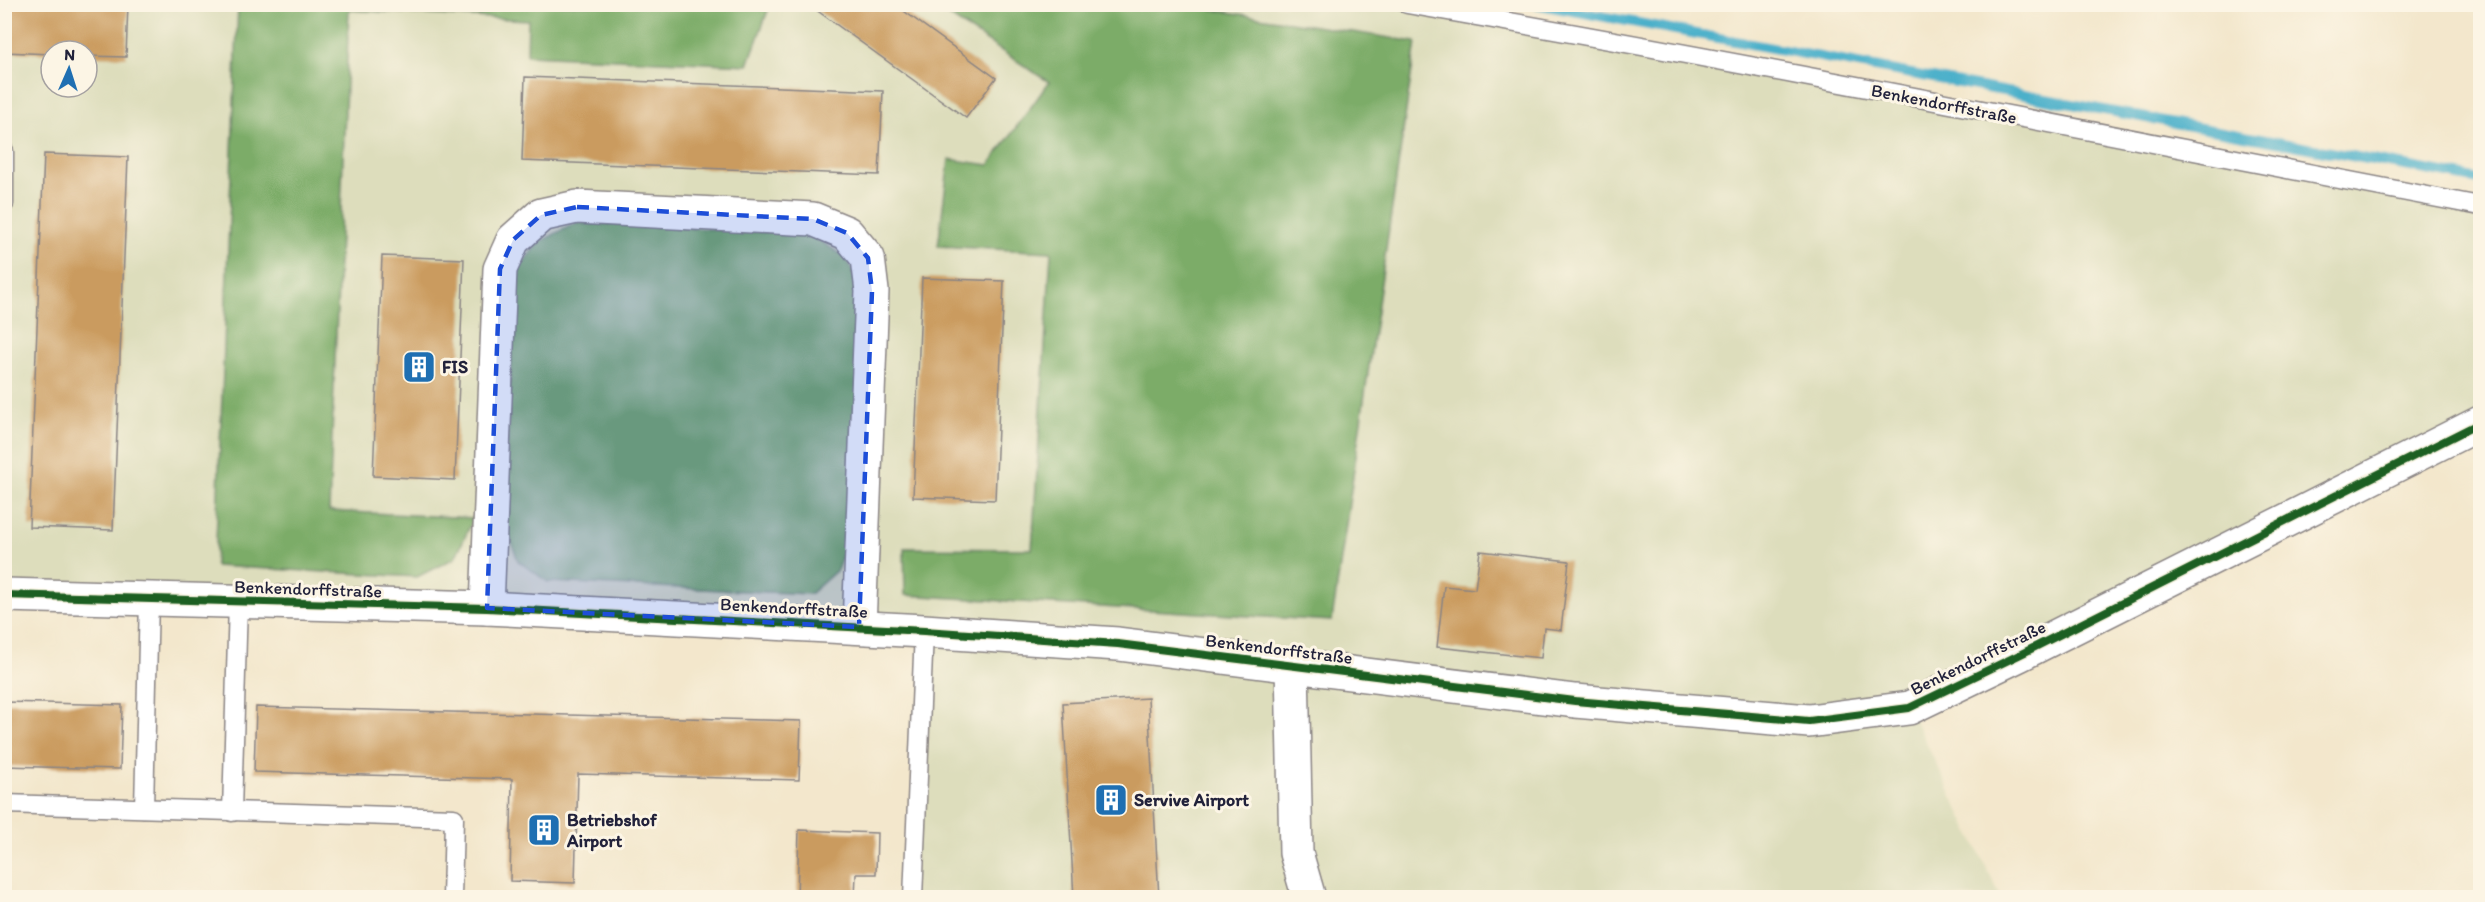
<svg xmlns="http://www.w3.org/2000/svg" width="2485" height="902" viewBox="0 0 2485 902" font-family="Itim,sans-serif">
<style>
.built{fill:#ddddbc;fill-rule:evenodd}
.forest{fill:#7bac68;stroke:#4e6752;stroke-width:1.5}
.lines{fill:none;stroke-linecap:round;stroke-linejoin:round}
.stream{stroke:#4bb0ca;stroke-width:10}
.building{fill:#ca9b5f}
.lane-casing{stroke:#8a8484;stroke-width:21}
.street-casing{stroke:#8a8484;stroke-width:36}
.lane{stroke:#fff;stroke-width:18}
.street{stroke:#fff;stroke-width:33}
.cycleway-casing{stroke:#fcf5e5;stroke-width:11}
.cycleway{stroke:#1b5e20;stroke-width:8}
.marked{fill:#1d4ed8;fill-opacity:0.2;stroke:#1d4ed8;stroke-width:4.5;stroke-dasharray:12 8;stroke-linejoin:round}
.labels{text-anchor:middle;dominant-baseline:central;stroke-width:6;stroke-linejoin:round;paint-order:stroke}
.street-label{font-size:18px;fill:#22223b;stroke:#fcf5e5}
.poi-label{font-size:18px;font-weight:bold;fill:#22223b;stroke:#fcf5e5;text-anchor:start}
</style>
<rect width="100%" height="100%" fill="#fcf5e5"/>
<filter id="ink" filterUnits="userSpaceOnUse"><feTurbulence type="fractalNoise" baseFrequency=".0167" numOctaves="2"/><feDisplacementMap in="SourceGraphic" scale="12" xChannelSelector="R" yChannelSelector="G"/><feConvolveMatrix kernelMatrix="1 2 1 2 8 2 1 2 1" color-interpolation-filters="sRGB"/></filter>
<filter id="wash" filterUnits="userSpaceOnUse"><feTurbulence type="fractalNoise" baseFrequency=".008" numOctaves="4" result="noise"/><feDisplacementMap in="SourceGraphic" scale="24" xChannelSelector="R" yChannelSelector="G"/><feGaussianBlur stdDeviation="1.35" result="paint"/><feColorMatrix in="noise" values="0 0 0 0 0 0 0 0 0 0 0 0 0 0 0 0 0 1.4 0 .05"/><feComposite in="paint" operator="in"/></filter>
<g filter="url(#wash)">
<rect width="100%" height="100%" fill="#f3e7cc"/>
<path class="built" d="M5,5H1407L2480,206V423L1909,708L2001,897H913L924,631L5,595ZM51,51H87V87H51Z"/>
<g class="forest">
<polygon points="238,5 770,5 748,65 527,55 528,20 349,10 329,511 474,518 455,558 417,577 215,566"/>
<polygon points="932,5 1184,5 1416,42 1332,621 905,595 904,548 1032,549 1051,252 938,246 949,159 989,165 1049,82"/>
<polygon points="578,222 809,234 847,258 862,294 852,530 837,570 810,594 548,582 518,561 504,519 515,273 539,242"/>
</g>
<g class="lines">
<polyline class="stream" points="1536,4 2480,180"/>
</g>
<g id="blocks">
<g class="building">
<polygon points="4,4 128,4 126,57 87,56 87,51 51,51 51,54 4,52"/>
<polygon points="808,4 894,4 996,78 966,118"/>
<polygon points="525,77 883,91 879,175 522,161"/>
<polygon points="44,154 128,157 113,530 29,527"/>
<polygon points="382,256 464,259 455,480 373,476"/>
<polygon points="922,278 1004,281 995,500 913,497"/>
<polygon points="1480,551 1569,561 1561,630 1544,628 1541,658 1437,647 1444,586 1475,589"/>
<polygon points="1148,698 1159,898 1074,898 1063,703"/>
<polygon points="4,702 122,705 120,769 4,766"/>
<polygon points="256,707 801,721 799,780 578,774 575,883 510,881 512,779 254,772"/>
<polygon points="799,830 877,833 876,874 856,874 855,898 797,898"/>
</g>
</g>
</g>
<g filter="url(#ink)">
<use href="#blocks" fill-opacity="0" stroke="#8a8484" stroke-width="1.5"/>
<g class="lines">
<g class="lane-casing">
<g id="lane">
<path d="M1407,4C1766,66 2123,138 2480,206"/>
<polyline points="4,151 4,204"/>
<polyline points="4,804 454,818 452,898"/>
<polyline points="144,808 149,599"/>
<polyline points="232,812 238,602"/>
<polyline points="913,898 924,631"/>
</g>
</g>
<g class="street-casing">
<g id="street">
<polyline points="4,595 487,608 924,631 1118,644 1575,701 1809,721 1909,708 2019,655 2480,423"/>
<polyline points="487,608 500,269 513,240 541,215 577,207 813,219 847,233 868,258 872,291 859,627"/>
<polyline points="1292,665 1296,853 1309,898"/>
</g>
</g>
<use href="#lane" class="lane"/>
<use href="#street" class="street"/>
<g class="cycleway-casing">
<polyline id="cycleway" points="4,595 487,608 924,631 1118,644 1575,701 1809,721 1909,708 2019,655 2480,423"/>
</g>
<use href="#cycleway" class="cycleway"/>
</g>
</g>
<path class="marked" d="M577,207L813,219L847,233L868,258L872,291L859,627L487,608L500,269L513,240L541,215Z"/>
<defs>
<g id="building-square" transform="scale(1.725)"><rect x="-9" y="-9" width="18" height="18" rx="4" fill="#1f6fb2" stroke="#fcf5e5"/><path d="M-4-6H4V6H1V3H-1V6H-4ZM-2.5-4.3h1.7v1.8h-1.7ZM.8-4.3h1.7v1.8H.8ZM-2.5-1h1.7V.8h-1.7ZM.8-1h1.7V.8H.8Z" fill="#fff"/></g>
</defs>
<g fill-rule="evenodd">
<use href="#building-square" x="419" y="367"/>
<use href="#building-square" x="1111" y="800"/>
<use href="#building-square" x="544" y="830"/>
</g>
<g class="labels">
<g class="street-label">
<text transform="translate(1944 104) rotate(11)">Benkendorffstraße</text>
<text transform="translate(308 589) rotate(2)">Benkendorffstraße</text>
<text transform="translate(794 608) rotate(3)">Benkendorffstraße</text>
<text transform="translate(1279 649) rotate(7)">Benkendorffstraße</text>
<text transform="translate(1978 658) rotate(-26)">Benkendorffstraße</text>
</g>
<g class="poi-label">
<text x="442" y="367">FIS</text>
<text x="1134" y="800">Servive Airport</text>
<text x="567" y="820">Betriebshof<tspan x="567" dy="21">Airport</tspan></text>
</g>
</g>
<rect width="2485" height="902" fill="none" stroke="#fcf5e5" stroke-width="24"/>
<g transform="translate(69 69) rotate(3)"><circle r="28" fill="#fcf5e5" stroke="#a5a1a1" stroke-width="1.5"/>
<path d="M0-4.5L10 22L0 15L-10 22Z" fill="#1f6fb2"/>
<text y="-9" font-size="16" font-weight="bold" text-anchor="middle" fill="#22223b">N</text>
</g>
</svg>
